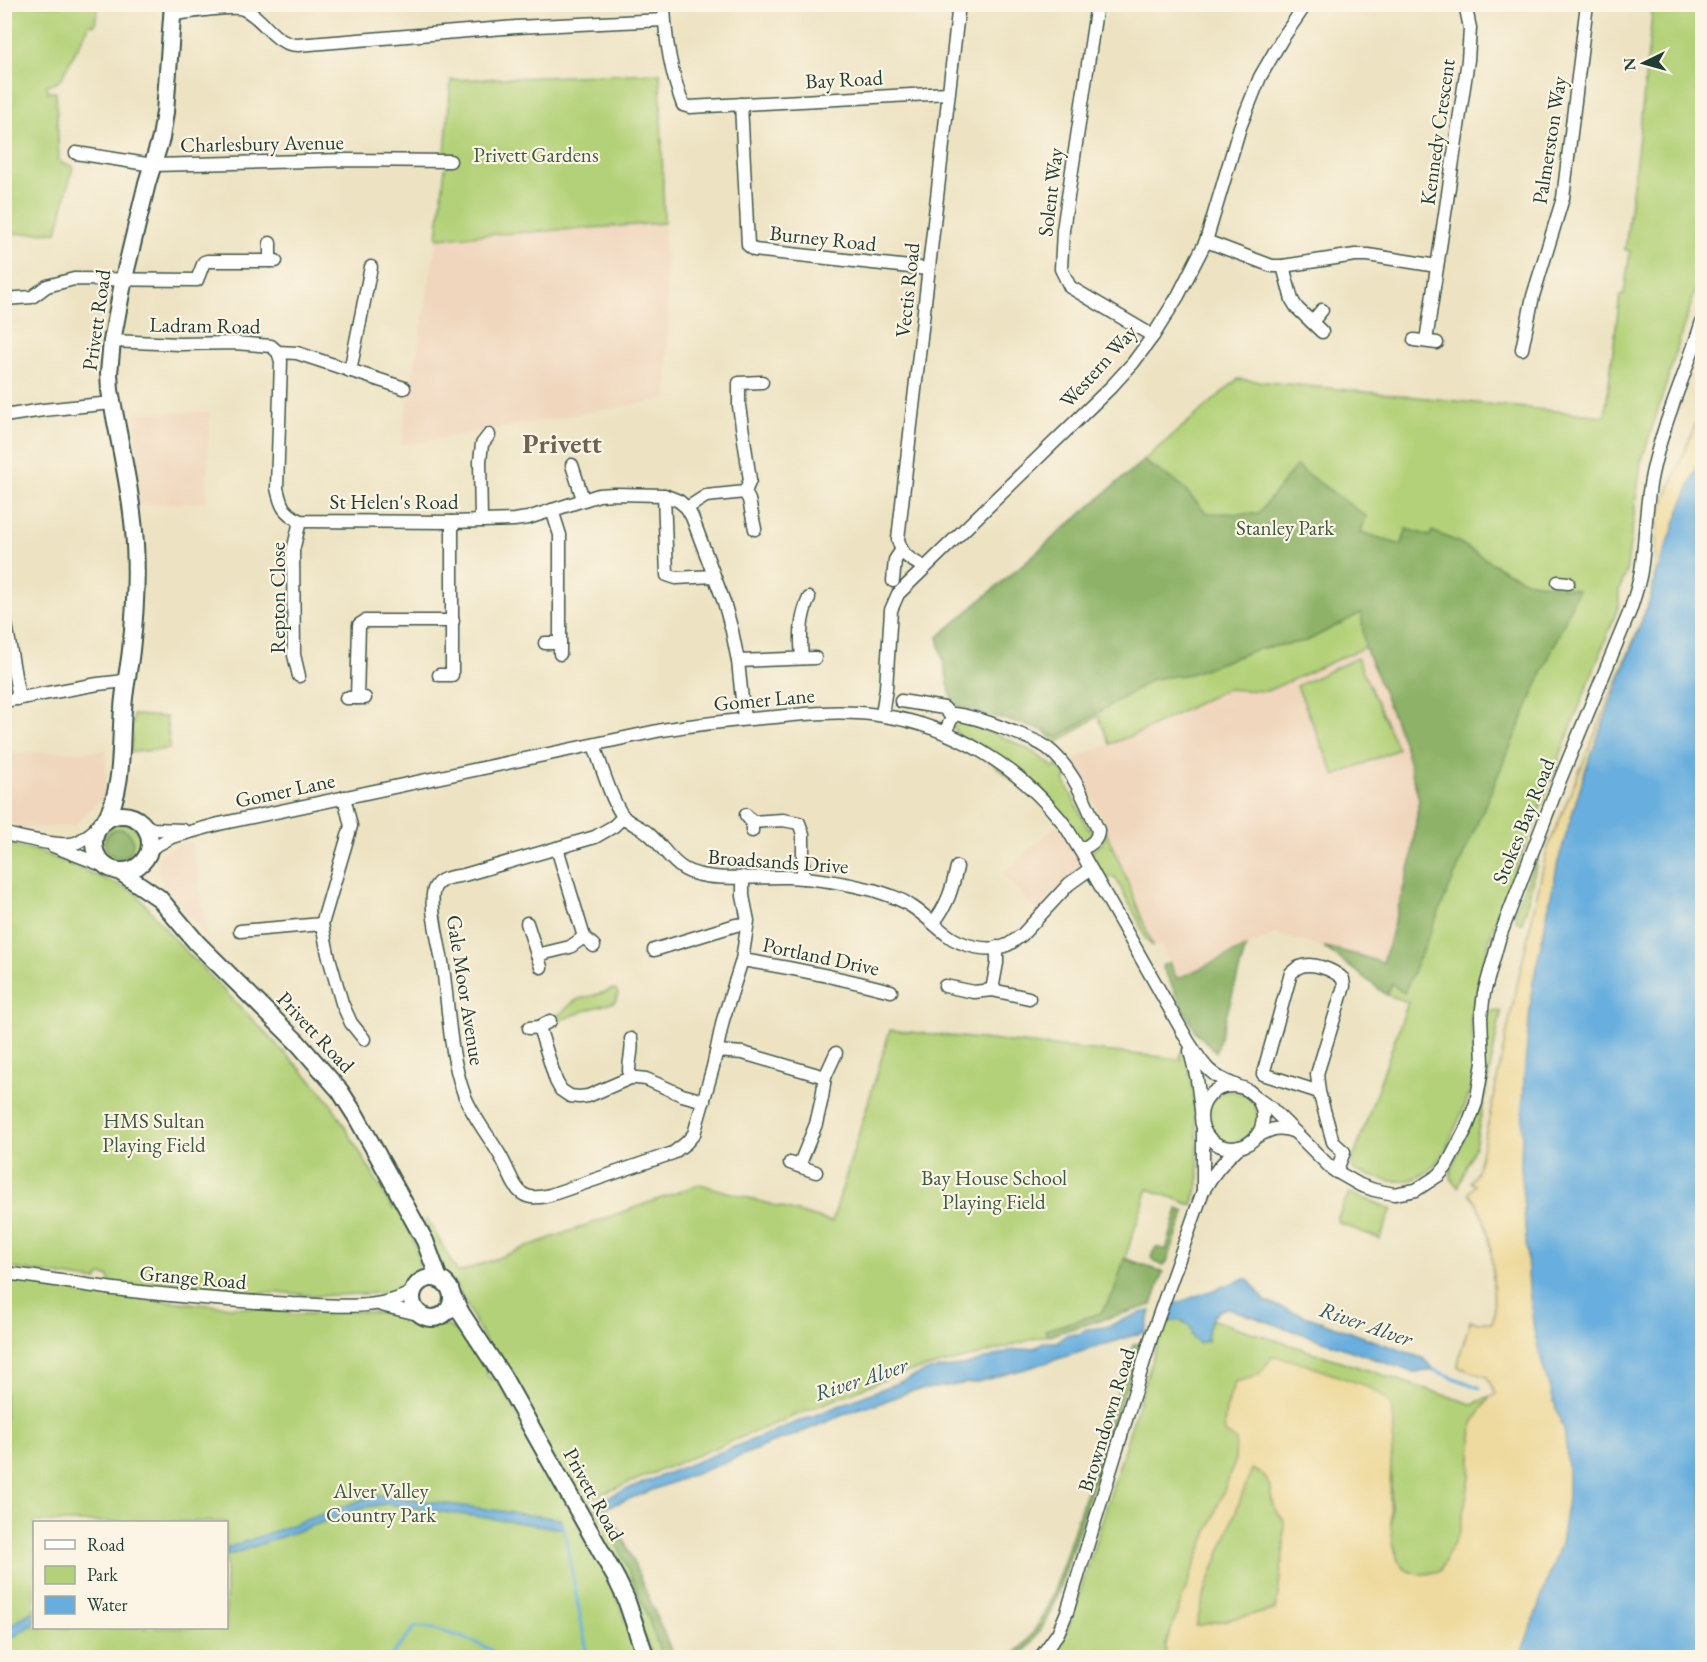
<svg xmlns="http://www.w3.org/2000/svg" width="1707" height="1662" viewBox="0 0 1707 1662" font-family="'EB Garamond',serif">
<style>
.built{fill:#efd6bc}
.green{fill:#b3d178;stroke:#698756;stroke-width:1.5;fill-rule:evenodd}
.forest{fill:#8eb368;stroke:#56784e;stroke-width:1.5}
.sand{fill:#eeda9e;stroke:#868c69;stroke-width:1.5;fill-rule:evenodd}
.water{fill:#67aede;stroke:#437689;stroke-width:1.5}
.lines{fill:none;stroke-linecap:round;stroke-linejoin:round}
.stream{stroke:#67aede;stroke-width:3}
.minor-casing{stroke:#3e5649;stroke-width:15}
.major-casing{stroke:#3e5649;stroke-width:20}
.minor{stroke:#fff;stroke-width:12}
.major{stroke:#fff;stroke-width:16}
.labels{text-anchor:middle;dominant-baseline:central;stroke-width:4.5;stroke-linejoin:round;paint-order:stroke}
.street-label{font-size:21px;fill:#1f3d34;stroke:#fcf5e5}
.park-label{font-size:21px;fill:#3d5b42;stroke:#fcf5e5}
.water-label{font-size:22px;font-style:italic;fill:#31595e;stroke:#fcf5e5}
.district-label{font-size:27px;font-weight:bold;fill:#6d6353;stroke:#fcf5e5}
</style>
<rect width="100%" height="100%" fill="#fcf5e5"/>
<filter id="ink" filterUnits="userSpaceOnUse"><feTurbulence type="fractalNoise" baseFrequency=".0167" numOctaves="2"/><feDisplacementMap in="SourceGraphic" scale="12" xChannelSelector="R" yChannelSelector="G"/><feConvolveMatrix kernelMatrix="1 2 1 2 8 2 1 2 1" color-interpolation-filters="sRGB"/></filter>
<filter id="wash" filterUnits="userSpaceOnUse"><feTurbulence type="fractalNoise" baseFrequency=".008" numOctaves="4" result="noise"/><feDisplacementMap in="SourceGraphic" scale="24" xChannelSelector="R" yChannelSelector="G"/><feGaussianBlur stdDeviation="1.35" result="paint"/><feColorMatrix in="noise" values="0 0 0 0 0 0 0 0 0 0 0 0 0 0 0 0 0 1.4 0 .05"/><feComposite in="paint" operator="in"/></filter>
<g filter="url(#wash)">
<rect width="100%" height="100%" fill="#ede3c3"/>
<g class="built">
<polygon points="664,223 668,323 667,399 401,445 437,238"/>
<polygon points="210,412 206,502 136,505 135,413"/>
<polygon points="1365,647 1404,743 1419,799 1411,862 1383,963 1358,955 1303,942 1275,934 1177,979 1161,944 1153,947 1105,825 1081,772 1073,759 1143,731 1226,689 1267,691"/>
<polygon points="107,751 105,795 74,826 19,828 8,823 9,753"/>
<polygon points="1058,824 1084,868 1036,911 1002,874"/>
<polygon points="192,841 208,939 165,888 158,870 158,857 167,850"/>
</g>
<g class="green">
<polygon points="4,5 98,5 95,25 90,24 61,79 56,83 47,85 48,92 56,92 59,162 73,166 57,232 5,234"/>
<path d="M1653,5H1702V272L1685,322L1665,388L1641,462L1626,574L1619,590V605L1492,930L1474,1000L1471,1019L1474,1060L1472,1085L1466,1103L1446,1149C1421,1191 1393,1185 1354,1170L1351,1165L1408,1002L1387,995L1324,947L1358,955L1383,963L1411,862L1419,799L1404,743L1365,647L1267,691L1226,689L1143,731L1110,744L1098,716L1056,743L1045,731L953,705L938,637L1238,379L1605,416L1620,295H1624L1630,251L1625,250L1640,128Z"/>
<polygon points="660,73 664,223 437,238 445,168 452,161 445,153 451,80"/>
<polygon points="1357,658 1398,749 1335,776 1297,686"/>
<polygon points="133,715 166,717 170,746 169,749 131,752"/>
<path d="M963,718L962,722C994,734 1028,744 1054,768L1057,765L1067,777L1064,780L1088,829L1090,828L1093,833L1085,842L1079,840L1072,829L957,734L954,727L956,721Z"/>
<circle cx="120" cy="844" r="21"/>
<polygon points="1103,825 1125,875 1153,947 1145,938 1138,920 1115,877 1105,878 1091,856 1092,850 1102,844 1104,837"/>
<path d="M5,844L38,851L134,891L174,939L316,1085L332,1105L393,1209L395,1201C405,1221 429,1261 414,1282C412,1286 407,1289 404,1292L315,1296L289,1293H263L245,1297L111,1284L108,1276L101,1275L96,1281L5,1267Z"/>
<polygon points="1536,859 1537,861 1525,914 1524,914 1522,923 1520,923 1516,919 1515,910"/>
<path d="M612,989L616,990L618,994L615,1002L590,1009L556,1022V1016C566,1012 570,1002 579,999C591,995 601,995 612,989Z"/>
<polygon points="1494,1010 1501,1012 1475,1146 1458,1187 1452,1180 1450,1171 1477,1107 1483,1017"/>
<path d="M890,1030L1181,1059L1180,1055L1184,1046C1196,1088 1196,1132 1199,1175L1197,1189L1192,1205L1148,1189L1125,1258L1163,1272L1152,1305L968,1358L895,1375L592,1498L602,1520L596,1531L479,1330L455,1282L446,1275L423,1225L427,1219L458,1273L537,1243L700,1184L832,1222Z"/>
<circle cx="1232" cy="1117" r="26"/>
<polygon points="1349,1193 1392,1209 1380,1239 1339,1223 1338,1217"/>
<path d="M5,1278L143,1299L231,1307L277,1309L289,1314H316L342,1310L355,1311L382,1313L447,1326C467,1333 479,1353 491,1370L486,1373L490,1379L495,1375L608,1575L640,1657H5ZM34,1522H226V1628H34Z"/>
<path d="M1179,1320L1191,1327L1192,1336L1207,1341L1208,1331L1211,1322L1214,1320L1472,1404L1490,1397L1473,1423L1470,1478L1460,1530L1440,1571L1425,1574H1416L1406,1570L1400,1563L1392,1539L1391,1524V1465L1394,1425L1377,1393L1330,1374L1285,1359L1267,1364C1259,1379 1250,1378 1235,1382C1230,1397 1222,1416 1225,1432L1237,1440L1235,1462L1189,1580L1166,1644L1165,1657L1050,1658L1064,1636L1073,1615L1163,1324L1166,1322Z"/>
<polygon points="1252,1469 1264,1475 1271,1487 1271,1496 1276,1511 1284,1520 1284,1547 1276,1610 1196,1626 1207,1586"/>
<polygon points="608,1522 648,1617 662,1657 653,1657 601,1539 605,1535"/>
</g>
<g class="forest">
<polygon points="1143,461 1180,484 1206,513 1258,514 1296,466 1366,516 1361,532 1401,545 1407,529 1430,536 1432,531 1460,543 1503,570 1526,581 1578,590 1404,993 1392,984 1387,995 1324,947 1358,955 1383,963 1411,862 1419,799 1404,743 1365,647 1361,613 1307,641 1258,649 1190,674 1153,679 1057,738 1045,731 953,705 938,637"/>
<circle cx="119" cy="843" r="14"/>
<polygon points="1246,947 1216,1052 1195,1031 1162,966 1169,962 1177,979"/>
<polygon points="1178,1209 1185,1212 1167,1262 1164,1266 1155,1262 1152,1257 1156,1247 1166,1250"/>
<polygon points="1124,1259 1163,1272 1152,1305 1047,1336 1045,1330 1101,1313 1114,1292"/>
<polygon points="1141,1343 1106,1446 1101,1444 1133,1345"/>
<path d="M1099,1450L1103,1452C1094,1483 1084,1513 1074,1544C1061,1583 1051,1629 1018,1657H1011C1046,1628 1058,1581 1071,1539C1080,1510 1090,1480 1099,1450Z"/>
<polygon points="608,1522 618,1526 674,1657 662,1657 648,1617"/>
</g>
<path class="sand" d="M1702,408V523L1601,1192L1556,1657L1165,1658L1166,1644L1189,1580L1235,1462L1236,1440L1225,1432C1222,1416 1230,1397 1235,1382C1260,1376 1257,1378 1272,1357C1290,1357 1311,1367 1329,1373C1345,1379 1375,1387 1387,1400C1399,1413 1392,1446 1391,1463C1390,1487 1386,1553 1405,1569C1415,1577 1429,1574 1440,1571L1460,1530L1470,1478L1473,1423L1490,1397L1496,1394L1487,1377L1458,1367L1460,1354L1470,1321L1492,1323L1494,1316C1492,1275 1497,1227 1469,1193L1475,1185L1470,1182L1477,1172L1489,1119L1506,1036L1547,850L1653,593L1658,517ZM1252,1469L1264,1475L1271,1487V1496L1276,1511L1284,1520V1547L1276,1610L1196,1626L1207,1586Z"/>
<g class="water">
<polygon points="1702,453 1702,1657 1520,1657 1561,1543 1568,1498 1568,1468 1565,1436 1543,1367 1534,1331 1529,1288 1521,1165 1524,1077 1532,987 1558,862 1585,771 1650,599 1656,574"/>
<path d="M1244,1279H1248L1266,1302L1423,1358C1426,1363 1431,1365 1434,1370C1428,1372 1420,1371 1412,1372L1228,1308C1212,1310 1208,1326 1207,1341L1199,1343L1193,1339L1191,1327L1179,1320L1166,1322L1171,1305Z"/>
<polygon points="1151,1311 1145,1332 1032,1367 977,1382 911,1391 875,1405 860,1408 785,1439 781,1439 729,1461 597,1511 593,1503 693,1463 930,1370 967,1365 1009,1351 1037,1347 1044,1342 1056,1342 1068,1334 1079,1334 1086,1329 1106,1327 1140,1313"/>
<polygon points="380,1495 560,1519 564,1529 386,1504 366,1507 227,1556 227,1548 373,1496"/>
<polygon points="31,1612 34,1612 34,1624 10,1639 5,1645 5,1629"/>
</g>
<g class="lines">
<g class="stream">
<polyline points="1434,1370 1480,1388"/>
<polyline points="563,1524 588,1658"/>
<path d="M390,1658L415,1627C431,1625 477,1642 491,1650C495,1652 495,1654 497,1658"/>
</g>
</g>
</g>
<g filter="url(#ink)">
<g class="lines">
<g class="minor-casing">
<g id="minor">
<path d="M664,4C665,38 671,73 683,105L690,107L948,93"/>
<polyline points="1097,4 1063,230 1061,269 1070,287 1153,336"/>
<path d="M172,14C186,13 234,5 243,9C265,18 273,45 298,45L516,27L664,20"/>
<polyline points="741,104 748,245 754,250 928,269"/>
<polyline points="76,153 153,165 347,160 450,161"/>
<polyline points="1206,241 1272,266 1283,266 1355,255 1368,255 1437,266"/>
<polyline points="270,261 270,243"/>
<polyline points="1283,266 1292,300 1297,308 1322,332"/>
<polyline points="4,299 32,297 47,286 74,279 197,280 204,262 207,261 276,261"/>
<polyline points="1312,322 1322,310"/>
<polyline points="1414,340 1437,343"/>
<polyline points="112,341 179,344 235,343 271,346 278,352 297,353 404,388"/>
<polyline points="1426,341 1468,60 1470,28 1465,4"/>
<polyline points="1522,349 1533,296 1563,198 1587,4"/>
<path d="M278,352L281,361L277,488C281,506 283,512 300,521L452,522L514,520L528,518L599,495L614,494L664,495L679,501L687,508L692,517L724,602L732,631L738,661L744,719"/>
<polyline points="350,371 371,267"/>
<polyline points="4,416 43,410 112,403"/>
<polyline points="572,465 583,499"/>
<polyline points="745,492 749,500 755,529"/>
<polyline points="664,495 667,575 676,578 714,576"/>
<polyline points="687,508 706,496 745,492 750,480 739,406 739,383 762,382"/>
<polyline points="552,510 560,535 560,654"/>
<polyline points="481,520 480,461 482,444 489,435"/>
<path d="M924,567C910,559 902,557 898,539L959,4"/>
<polyline points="893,581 895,560 901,551"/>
<polyline points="1558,582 1568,583"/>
<polyline points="4,612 19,699"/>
<polyline points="545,643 560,643"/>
<path d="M802,658C800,636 800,618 809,598"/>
<polyline points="738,661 815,658"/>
<polyline points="439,675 452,675 452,522"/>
<polyline points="299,676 294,655 293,551 300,521"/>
<polyline points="346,698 365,698"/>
<polyline points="357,698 359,625 365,621 453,621"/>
<polyline points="4,701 98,684 125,681"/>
<polyline points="901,701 944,708 952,717"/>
<polyline points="882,715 886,688 891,610 898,594 1111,387 1133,363 1153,336 1178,296 1206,241 1240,127 1260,77 1282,39 1306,4"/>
<path d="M945,732L954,714C971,716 988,722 1003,728C1017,733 1034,739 1046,747C1072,766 1085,801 1098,830C1098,842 1089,845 1080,850"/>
<path d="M594,745C600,762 612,803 623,816C629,824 642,827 649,834C662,845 669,860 684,869C707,883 760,876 788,877C817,878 845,883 873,890C886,894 900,898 911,906C924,914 934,925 946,934C961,946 989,953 1007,945C1012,943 1017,938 1022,935L1069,884L1090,869"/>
<polyline points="344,797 351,826 322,924 328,954 342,1003 351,1023 364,1039"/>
<polyline points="746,815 752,822 752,831"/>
<path d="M623,817L614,826L595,837L464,875C454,877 441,877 435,887C427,901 441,950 443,968C449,1010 449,1053 464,1094C472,1116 489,1136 501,1157C515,1182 515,1205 550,1195L673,1153L686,1143L694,1134L713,1067L723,1020L742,960L748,921L743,896V877"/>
<polyline points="752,822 783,820 799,823 803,834 803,878"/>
<polyline points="142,824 153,829 183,830"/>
<path d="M4,834C21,837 60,848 75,843C83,841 91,832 98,828"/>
<polyline points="53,846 110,868"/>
<path d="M148,850L172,837L219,824L662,730C699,724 737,720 775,717C811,713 848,710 884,716C952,726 1017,766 1060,819C1068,828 1073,840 1080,850L1188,1041C1203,1064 1208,1075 1235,1085"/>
<path d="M934,922C948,904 952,889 957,867"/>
<polyline points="527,923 541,967"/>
<polyline points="240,931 322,924"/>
<polyline points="584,937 594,946"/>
<polyline points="654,950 736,925 747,924"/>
<polyline points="537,955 570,947 584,937 557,848"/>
<path d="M742,960C792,968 842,978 891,991"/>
<polyline points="945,986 974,992 992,990 1029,998"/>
<polyline points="992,990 997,963 997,947"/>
<polyline points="539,1027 556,1081 561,1090 570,1096 579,1097 588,1096 630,1078 637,1078 646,1079 682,1095 704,1101"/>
<polyline points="529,1028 539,1027 550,1021"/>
<polyline points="717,1051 743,1053 825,1077"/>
<polyline points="1190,1051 1197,1079 1201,1110"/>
<path d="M630,1078C626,1066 634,1052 631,1039"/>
<circle cx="1232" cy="1117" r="31"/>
<path d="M1319,1092L1263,1074L1291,973C1294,971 1296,968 1299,967C1312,961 1334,970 1343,979L1344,986L1317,1074L1319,1092L1333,1142L1344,1152L1336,1172"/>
<path d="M1258,1099L1272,1109L1332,1169L1360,1185L1374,1190L1394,1194L1416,1190L1439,1175L1446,1167L1467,1127L1476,1103L1483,1063L1481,1017L1484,993L1500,936L1560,780L1630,611C1634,598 1639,585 1641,571C1646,539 1645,506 1652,474C1663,422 1687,372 1702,321"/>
<polyline points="1203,1129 1203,1190"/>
<path d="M1256,1137C1271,1129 1278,1125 1295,1132"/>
<polyline points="790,1163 816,1172"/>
<polyline points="799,1166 816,1124 822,1098 825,1077 836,1053"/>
<path d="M4,1273C41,1277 77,1284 114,1289C173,1296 232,1301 292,1304C329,1305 381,1312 413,1291"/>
<polyline points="381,1305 422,1315"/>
<path d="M1040,1658L1058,1633L1067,1612L1152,1335L1203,1191C1213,1173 1223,1161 1239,1147"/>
</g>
</g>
<g class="major-casing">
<g id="major">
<circle cx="122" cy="843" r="28"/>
<path d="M105,821C124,790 120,744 123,709C124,689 129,670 131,650C135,615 137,579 135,544C132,493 119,441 110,390L109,373L112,341L124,278L147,183L161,138L165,112L173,4"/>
<polyline points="119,871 159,898 197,943 298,1043 340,1091 356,1116 425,1241 439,1279"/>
<circle cx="432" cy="1298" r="20"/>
<polyline points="453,1297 461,1313 503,1377 617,1580 626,1599 646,1658"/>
</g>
</g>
<use href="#minor" class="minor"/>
<use href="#major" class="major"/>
</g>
</g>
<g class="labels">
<g class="street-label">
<text transform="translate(844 79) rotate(-3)">Bay Road</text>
<text transform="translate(1437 132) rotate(-82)">Kennedy Crescent</text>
<text transform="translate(1549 140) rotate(-81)">Palmerston Way</text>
<text transform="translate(262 143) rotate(-1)">Charlesbury Avenue</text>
<text transform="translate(1050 192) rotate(-83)">Solent Way</text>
<text transform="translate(823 238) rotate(6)">Burney Road</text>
<text transform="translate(907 290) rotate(-84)">Vectis Road</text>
<text transform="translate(96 320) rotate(-82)">Privett Road</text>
<text transform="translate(205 325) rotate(1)">Ladram Road</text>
<text transform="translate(1098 366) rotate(-48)">Western Way</text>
<text x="394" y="501">St Helen's Road</text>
<text transform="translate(277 598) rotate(-90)">Repton Close</text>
<text transform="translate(764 699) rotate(-5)">Gomer Lane</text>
<text transform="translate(285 790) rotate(-12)">Gomer Lane</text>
<text transform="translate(1523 821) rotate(-68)">Stokes Bay Road</text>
<text transform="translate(778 861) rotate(4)">Broadsands Drive</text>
<text transform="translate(821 956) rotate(12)">Portland Drive</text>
<text transform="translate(466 990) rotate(81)">Gale Moor Avenue</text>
<text transform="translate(316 1032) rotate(47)">Privett Road</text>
<text transform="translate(193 1277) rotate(5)">Grange Road</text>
<text transform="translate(1106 1420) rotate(-73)">Browndown Road</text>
<text transform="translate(594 1494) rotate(61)">Privett Road</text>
</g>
<g class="park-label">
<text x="536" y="154">Privett Gardens</text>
<text x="1285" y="527">Stanley Park</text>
<text x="154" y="1120">HMS Sultan<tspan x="154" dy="24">Playing Field</tspan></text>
<text x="994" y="1177">Bay House School<tspan x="994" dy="24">Playing Field</tspan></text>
<text x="381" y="1490">Alver Valley<tspan x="381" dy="24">Country Park</tspan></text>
</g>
<g class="water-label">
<text transform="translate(1366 1324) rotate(19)">River Alver</text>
<text transform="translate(861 1379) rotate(-18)">River Alver</text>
</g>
<g class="district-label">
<text x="562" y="443">Privett</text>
</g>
</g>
<rect width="1707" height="1662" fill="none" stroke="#fcf5e5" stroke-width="24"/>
<rect x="33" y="1521" width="195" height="108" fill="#fcf5e5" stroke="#a4ab9e" stroke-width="1.5"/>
<rect x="45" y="1540" width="30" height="9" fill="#ffffff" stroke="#a4ab9e" stroke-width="1.5"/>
<text x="87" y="1551" font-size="18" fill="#1f3d34">Road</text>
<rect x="45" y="1566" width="30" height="18" fill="#b3d178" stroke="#a4ab9e" stroke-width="1.5"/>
<text x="87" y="1581" font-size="18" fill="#1f3d34">Park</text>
<rect x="45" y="1596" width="30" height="18" fill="#67aede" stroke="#a4ab9e" stroke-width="1.5"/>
<text x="87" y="1611" font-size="18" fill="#1f3d34">Water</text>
<g transform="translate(1644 63) rotate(265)" stroke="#fcf5e5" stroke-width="4.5" paint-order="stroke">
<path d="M0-4.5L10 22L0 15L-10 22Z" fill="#1f3d34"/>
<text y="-9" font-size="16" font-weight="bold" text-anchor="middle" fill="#1f3d34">N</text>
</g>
</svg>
